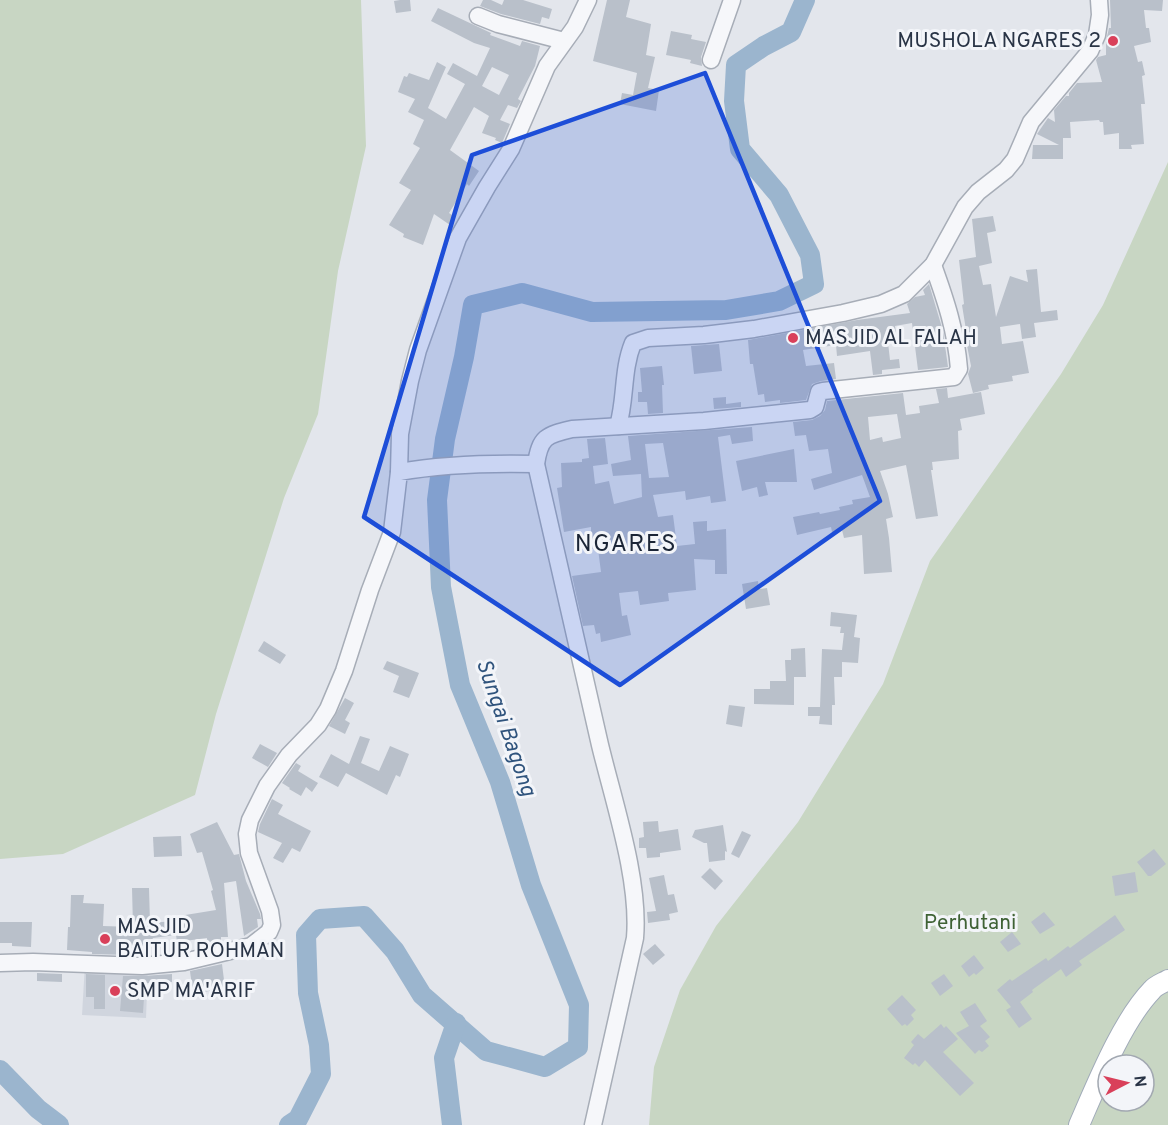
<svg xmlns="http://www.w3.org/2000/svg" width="1168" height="1125" viewBox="0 0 1168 1125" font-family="Overpass,sans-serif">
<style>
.built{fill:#d0d5de}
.green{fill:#c8d6c3;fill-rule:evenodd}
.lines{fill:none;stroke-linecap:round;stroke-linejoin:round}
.river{stroke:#9bb5ce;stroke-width:20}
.building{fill:#b9c0ca;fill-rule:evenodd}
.minor-casing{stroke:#a7adb7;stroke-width:19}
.major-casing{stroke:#a1abb9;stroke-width:22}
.minor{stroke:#f6f7fa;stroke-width:16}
.major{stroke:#fff;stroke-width:20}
.marked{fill:#1d4ed8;fill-opacity:0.2;stroke:#1d4ed8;stroke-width:4.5;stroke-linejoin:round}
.poi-dot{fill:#d9405a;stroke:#f3f5f9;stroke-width:2}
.labels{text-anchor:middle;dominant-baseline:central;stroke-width:6;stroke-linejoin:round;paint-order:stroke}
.poi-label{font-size:21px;fill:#293446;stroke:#f3f5f9;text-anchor:start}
.park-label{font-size:21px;fill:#3f6235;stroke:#f3f5f9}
.water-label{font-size:22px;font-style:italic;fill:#30547d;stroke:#f3f5f9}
.quarter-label{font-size:24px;letter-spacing:1.5px;fill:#1b2536;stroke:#f3f5f9}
</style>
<rect width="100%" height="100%" fill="#e3e6ec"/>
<polygon class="built" points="85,964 148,967 146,1018 82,1015"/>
<g class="green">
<polygon points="0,0 361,0 366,146 338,271 318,414 284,498 216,714 195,795 63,854 0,859"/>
<path d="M1168,162V1125H649L654,1067L680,990L716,926L798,822L883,684L930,561L1061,374L1103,305ZM1108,1065H1144V1101H1108Z"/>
</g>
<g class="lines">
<g class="river">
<polyline points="0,1070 38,1109 59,1125"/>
<polyline points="289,1125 298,1119 321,1074 319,1045 308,993 306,935 320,919 364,916 395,951 422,995 486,1051 545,1067 578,1047 579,1005 531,885 500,782 460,685 441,587 437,500 445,439 464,357 473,305 522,293 592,312 726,310 779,301 814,284 810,255 779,195 740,149 734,101 736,65 764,46 791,32 805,0"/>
<polyline points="452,1125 444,1058 456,1023"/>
</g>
</g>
<g class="building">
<polygon points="400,0 410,0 411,11 396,13 394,1"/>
<polygon points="483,0 491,0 502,5 504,0 523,0 552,9 549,19 542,17 540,24 501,14 480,6"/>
<polygon points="607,0 630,0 626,17 651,24 646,55 655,57 648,88 659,90 656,111 620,104 622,93 633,95 637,73 593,61"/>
<polygon points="1110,0 1163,0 1162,11 1144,10 1146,28 1149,28 1151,42 1134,46 1138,62 1142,61 1145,75 1142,76 1145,104 1141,104 1144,144 1131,145 1132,149 1119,149 1119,133 1104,135 1103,122 1100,122 1099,120 1070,122 1071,138 1063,138 1063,159 1032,159 1033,145 1059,145 1037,134 1048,118 1055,122 1054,110 1066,96 1069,96 1069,93 1077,83 1102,82 1096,60 1098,57 1106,55 1106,41 1109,28 1111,28"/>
<path d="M438,8L491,33L490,35L520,46L522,41L540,46L535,66L518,99L521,101L517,108L508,105L500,120L510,124L502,143L495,140L496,138L482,133L489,116L474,107L450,150L479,171L469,186L467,184L449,213L455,217L450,225L434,214L423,245L403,237L404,234L389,225L411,190L399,183L420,148L413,144L424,120L408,112L415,99L398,92L404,76L407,77L409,73L429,80L437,62L446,67L428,108L446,119L465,84L447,74L453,63L477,76L490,48L474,43L431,21ZM492,67L509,75L499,95L482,86Z"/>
<polygon points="671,31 692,35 691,39 706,42 701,57 702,66 690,63 691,60 666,55"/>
<polygon points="993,216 996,231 987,233 992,263 979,266 983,285 991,284 996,317 1010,276 1028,282 1026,270 1037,269 1041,312 1057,310 1058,320 1034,323 1036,337 1022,339 1020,324 1000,327 1002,344 1023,341 1029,373 1012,376 1013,381 988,385 989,389 973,393 968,374 971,366 964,330 966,330 962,305 964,304 959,260 976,257 972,219"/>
<polygon points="929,284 943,331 948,367 918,370 912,323 895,326 896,333 887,334 890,360 899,359 900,368 882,370 882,374 873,375 870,351 837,356 836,345 803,350 806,366 834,363 836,379 821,381 812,384 806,400 780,403 780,400 765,402 764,394 758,395 753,364 750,364 748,340 857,320 910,313 907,304 915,297 925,295 923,290"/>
<polygon points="719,344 722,371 694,374 691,346"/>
<polygon points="662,366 664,385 662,385 663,413 648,414 647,402 638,402 638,392 642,392 640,368"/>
<path d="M947,388L948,398L981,392L985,414L960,419L962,430L958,431L959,459L932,462L933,470H931L938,516L916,519L906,465L880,471L888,494L893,517L886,519L889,538L892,572L864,574L862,535L844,538L842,530L832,532L831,527L797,535L793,517L819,512L820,514L840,510L839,507L853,504L852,500L870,497L862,475L814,490L811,479L832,473L828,449L809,451L806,435L795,436L793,422L812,420L820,416L825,410L827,401L903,393L906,415L920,413L919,406L939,403L936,389ZM897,414L901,438L883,442L882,437L870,440L868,417Z"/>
<polygon points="726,397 726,404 741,402 741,407 714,409 713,398"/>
<path d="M752,427L753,441L732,444L730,435L718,437L726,501L711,503L710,496L686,500L685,491L653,495L658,517L673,515L677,546L695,544L693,522L707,521V531L726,529L727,574H715V560L694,559L696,590L668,593L669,601L640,605L638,591L619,593L622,616L627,615L631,635L601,642L600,633L596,634L594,625L583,626L572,576L601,572L598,549H591V527L564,532L557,488L562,487L561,463L582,462V459L589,458L587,439L605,438L608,464L593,466L595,484L609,481L614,504L642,497L641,474L613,476L611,464L631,460L628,436ZM663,443L669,477L649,478L645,444Z"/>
<polygon points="794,449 797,482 765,482 768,495 759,497 757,487 742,491 736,461"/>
<polygon points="758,581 759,589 767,588 770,605 746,609 742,584"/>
<polygon points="831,612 857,615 854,637 860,638 858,663 842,662 842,677 834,677 835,705 832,705 832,725 819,724 820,716 808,716 808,707 820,707 822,649 842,650 844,633 840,633 841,627 830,626"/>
<polygon points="264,641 286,655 280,664 258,651"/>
<polygon points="805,648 806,677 794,677 794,705 754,704 754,689 770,689 770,681 786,681 785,660 791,660 791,649"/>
<polygon points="387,661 419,673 409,698 393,692 399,676 383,669"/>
<polygon points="345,698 354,703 345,720 350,723 345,734 329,726"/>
<polygon points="729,705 745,707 742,727 726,724"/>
<polygon points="360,736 370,739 361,763 379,771 390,746 409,754 400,777 396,775 387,795 346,773 338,787 319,777 331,754 349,764"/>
<polygon points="260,744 277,753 268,767 252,758"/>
<polygon points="296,763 301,766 298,771 318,783 312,792 306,787 301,796 289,789 290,788 282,783"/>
<polygon points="272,799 283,805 278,814 311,831 300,852 292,848 283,863 273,858 282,843 258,832 260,824"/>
<polygon points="658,821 659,832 678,829 681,850 660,853 660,857 647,858 646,848 639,848 639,838 644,837 643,822"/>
<polygon points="217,822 234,855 239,854 246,881 260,914 261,919 257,919 258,927 244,936 236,881 224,883 228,937 221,937 221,941 207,943 207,938 177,942 176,935 153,938 147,949 130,950 129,955 92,954 92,952 67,950 68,927 70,927 71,895 84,895 83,903 104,904 103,926 133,927 132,888 149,888 150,923 174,921 173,917 216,910 211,891 213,890 202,852 197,853 190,834"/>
<polygon points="723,825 727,852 725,851 725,860 709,862 707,843 704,843 692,837 695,830"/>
<polygon points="742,831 751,835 739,858 731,854"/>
<polygon points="181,836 182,856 154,857 153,837"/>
<polygon points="1154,849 1166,864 1151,876 1148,876 1137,862"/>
<polygon points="710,868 723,881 715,890 701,877"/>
<polygon points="1135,872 1138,892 1115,896 1112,876"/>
<polygon points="664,875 668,895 674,894 678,912 669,914 670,920 648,923 647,912 656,911 649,878"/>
<polygon points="1044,912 1055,925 1040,934 1031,922"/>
<polygon points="1115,915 1125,930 1079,961 1082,965 1066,977 1061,969 1032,990 1033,992 1020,1002 1032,1019 1019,1028 1006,1010 1011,1007 997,990 1010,979 1012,981 1046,958 1048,961 1068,946 1070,948"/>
<polygon points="0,922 32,922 31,947 12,946 12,943 0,943"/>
<polygon points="1012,932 1021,944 1008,952 1000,942"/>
<polygon points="655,944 665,955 653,965 643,954"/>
<polygon points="974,955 984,968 976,975 974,973 969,977 961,966"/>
<polygon points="222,964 225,988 193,994 190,971"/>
<polygon points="37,973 62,974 62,982 37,981"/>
<polygon points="86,974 105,975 105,1009 94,1009 94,997 86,997"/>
<polygon points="172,974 172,982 145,983 143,1013 120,1011 123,976 143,976"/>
<polygon points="944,974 953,986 940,996 931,983"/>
<polygon points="902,995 916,1010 911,1015 914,1019 907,1026 905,1024 902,1026 887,1009"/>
<polygon points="975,1003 987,1021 980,1026 990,1037 985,1041 989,1046 982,1052 979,1050 975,1054 956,1033 969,1026 960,1012"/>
<polygon points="941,1024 944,1028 946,1026 958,1039 943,1052 974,1083 960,1096 925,1060 919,1067 915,1063 913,1065 904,1058 914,1045 911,1042 918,1034 924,1039"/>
</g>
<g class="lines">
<g class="minor-casing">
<g id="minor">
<polyline points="478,16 498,24 564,41"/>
<polyline points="711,60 732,0"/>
<path d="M618,426C626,399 622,370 633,343L648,338L704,335L754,329L843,313L881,304L904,294L933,265L965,207L978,192L1006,170L1015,159L1031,122L1090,51L1097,35L1100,15L1099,0"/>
<polyline points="399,472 400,434 410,381 418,350 458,238 487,187 511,149 547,66 575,27 588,0"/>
<path d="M0,963L33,962L142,966L184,962L251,946L269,932L272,925L270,911L249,853L247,834L250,820L267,786L289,755L318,725L328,709L344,671L370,590L392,532L399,472C445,464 490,463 536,464"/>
<path d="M593,1125L635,938C640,880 614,803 600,745C578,652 557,558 536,464C540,437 546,435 572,429L704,421L810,410L815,407L819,392L823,391L954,377L959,369C956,331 946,301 933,265"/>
</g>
</g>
<g class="major-casing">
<path id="major" d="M1079,1125C1097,1084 1122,1021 1152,990C1156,985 1163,983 1168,980"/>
</g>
<use href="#minor" class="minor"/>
<use href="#major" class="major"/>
</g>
<path class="marked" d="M705,73L880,501L620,685L364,517L472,155Z"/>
<g class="poi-dot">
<circle cx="1113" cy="41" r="6"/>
<circle cx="793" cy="338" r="6"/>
<circle cx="105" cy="939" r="6"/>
<circle cx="115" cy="991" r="6"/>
</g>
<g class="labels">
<g class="poi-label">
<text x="1101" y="41" text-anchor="end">MUSHOLA NGARES 2</text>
<text x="805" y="338">MASJID AL FALAH</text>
<text x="117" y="927">MASJID<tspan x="117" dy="24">BAITUR ROHMAN</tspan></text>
<text x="127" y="991">SMP MA'ARIF</text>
</g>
<g class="park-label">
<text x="970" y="923">Perhutani</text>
</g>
<g class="water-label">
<text transform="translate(505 728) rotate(71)">Sungai Bagong</text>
</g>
<g class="quarter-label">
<text x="626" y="545">NGARES</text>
</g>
</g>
<g transform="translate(1126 1083) rotate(83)"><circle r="28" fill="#f3f5f9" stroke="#a2a8b1" stroke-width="1.5"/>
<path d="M0-4.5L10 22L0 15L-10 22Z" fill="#d9405a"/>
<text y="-9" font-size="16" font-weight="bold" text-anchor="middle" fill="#293446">N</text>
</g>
</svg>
